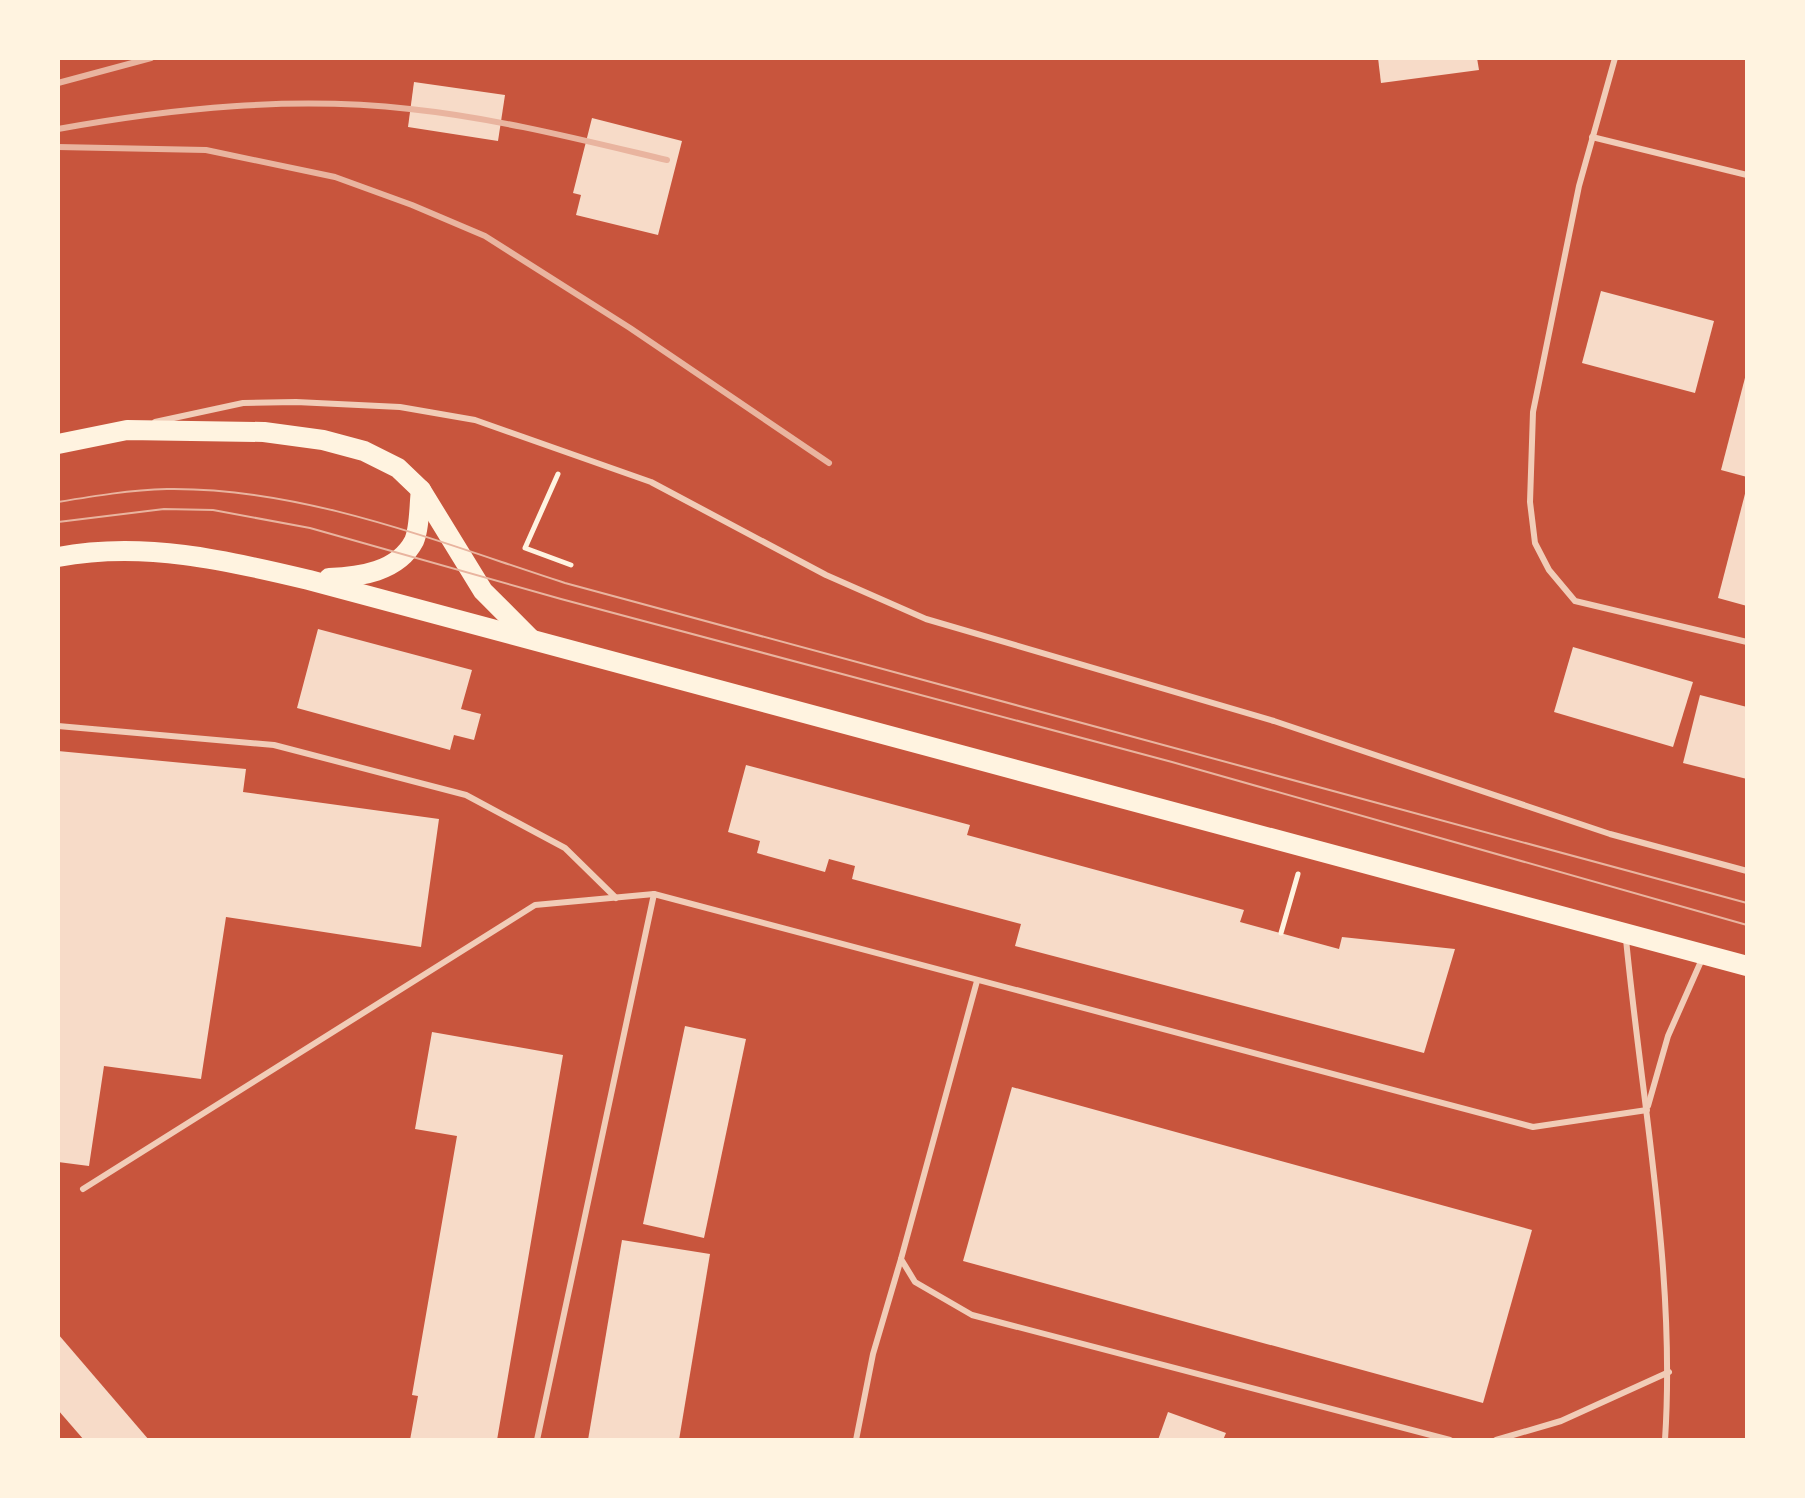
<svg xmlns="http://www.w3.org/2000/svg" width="1805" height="1498" viewBox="0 0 1805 1498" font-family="'Playfair Display',serif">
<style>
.building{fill:#f7dbc8}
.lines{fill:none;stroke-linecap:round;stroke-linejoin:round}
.path{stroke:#fff3e0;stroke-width:5}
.service{stroke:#f1ccb7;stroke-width:6}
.primary{stroke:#fff3e0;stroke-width:20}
.tram{stroke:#e9b49f;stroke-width:2}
.rail{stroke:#e9b49f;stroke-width:6}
</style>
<rect width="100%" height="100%" fill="#c8553d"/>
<g class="building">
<polygon points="1378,58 1477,58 1479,70 1381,83"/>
<polygon points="414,82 505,95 498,141 408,127"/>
<polygon points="592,118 682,141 658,235 576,215 581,195 573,193"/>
<polygon points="1601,291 1714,321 1695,393 1582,363"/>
<polygon points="1746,374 1747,374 1747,477 1721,470"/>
<polygon points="1746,490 1747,491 1747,606 1718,598"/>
<polygon points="318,629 472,670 461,709 481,714 474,740 454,735 450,750 297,708"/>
<polygon points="1573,647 1693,682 1673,747 1554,712"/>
<polygon points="1700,695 1747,707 1747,779 1683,763"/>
<polygon points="58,751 246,769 243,792 439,819 421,947 226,917 201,1079 104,1066 89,1166 58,1162"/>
<polygon points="746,765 970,825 967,835 1244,910 1240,922 1339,949 1342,937 1455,949 1424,1053 1015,946 1021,924 852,879 855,866 829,859 825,872 757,853 760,841 728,832"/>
<polygon points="685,1026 746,1039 704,1238 643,1224"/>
<polygon points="432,1032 563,1055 497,1440 410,1440 418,1396 412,1395 457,1136 415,1129"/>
<polygon points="1012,1087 1532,1230 1483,1403 963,1261"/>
<polygon points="622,1240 710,1254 679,1440 588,1440"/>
<polygon points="58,1334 149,1440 84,1440 58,1410"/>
<polygon points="1168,1412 1226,1433 1223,1440 1158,1440"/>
</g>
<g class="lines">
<g class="path">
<polyline points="558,474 525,548 571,565"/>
<polyline points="1281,933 1298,874"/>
</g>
<g class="service">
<polyline points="1615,58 1579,186 1533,412 1530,502 1535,543 1549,570 1575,601 1747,642"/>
<polyline points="1592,137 1747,175"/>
<polyline points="155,422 243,403 296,402 400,407 475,420 651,482 826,575 926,619 1274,721 1610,834 1747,871"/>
<polyline points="58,726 274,745 466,795 565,848 616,898"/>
<path d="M1626,939C1642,1105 1676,1273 1665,1440"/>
<polyline points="977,981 901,1259 915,1282 972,1315 1450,1440"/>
<polyline points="1648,1106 1668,1036 1702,959"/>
<polyline points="83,1189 535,905 654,894 1533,1127 1647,1110"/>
<polyline points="537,1440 654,894"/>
<polyline points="856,1440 873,1354 901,1259"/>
<polyline points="1496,1440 1561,1421 1669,1372"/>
</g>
<g class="primary">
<polyline points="58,444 127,430 264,432 323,440 364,451 398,468 421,490 483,591 530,638"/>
<path d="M58,557C143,541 226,560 309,580L1747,966"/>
<path d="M329,578C359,577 398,572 414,541C420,528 419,504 421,490"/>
</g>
<g class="tram">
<path d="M58,502C94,496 130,490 167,489C303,487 438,542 565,583L1747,903"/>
<polyline points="58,522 164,509 213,510 310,528 561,599 1172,762 1747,925"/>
</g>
<g class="rail">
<polyline points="58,83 151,58"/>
<path d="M58,129C174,108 292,96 410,109C496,118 582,140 667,160"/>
<polyline points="58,147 206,150 335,177 412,205 485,236 630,328 829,463"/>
</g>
</g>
<rect width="1805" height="1498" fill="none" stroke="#fff3e0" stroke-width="120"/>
</svg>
